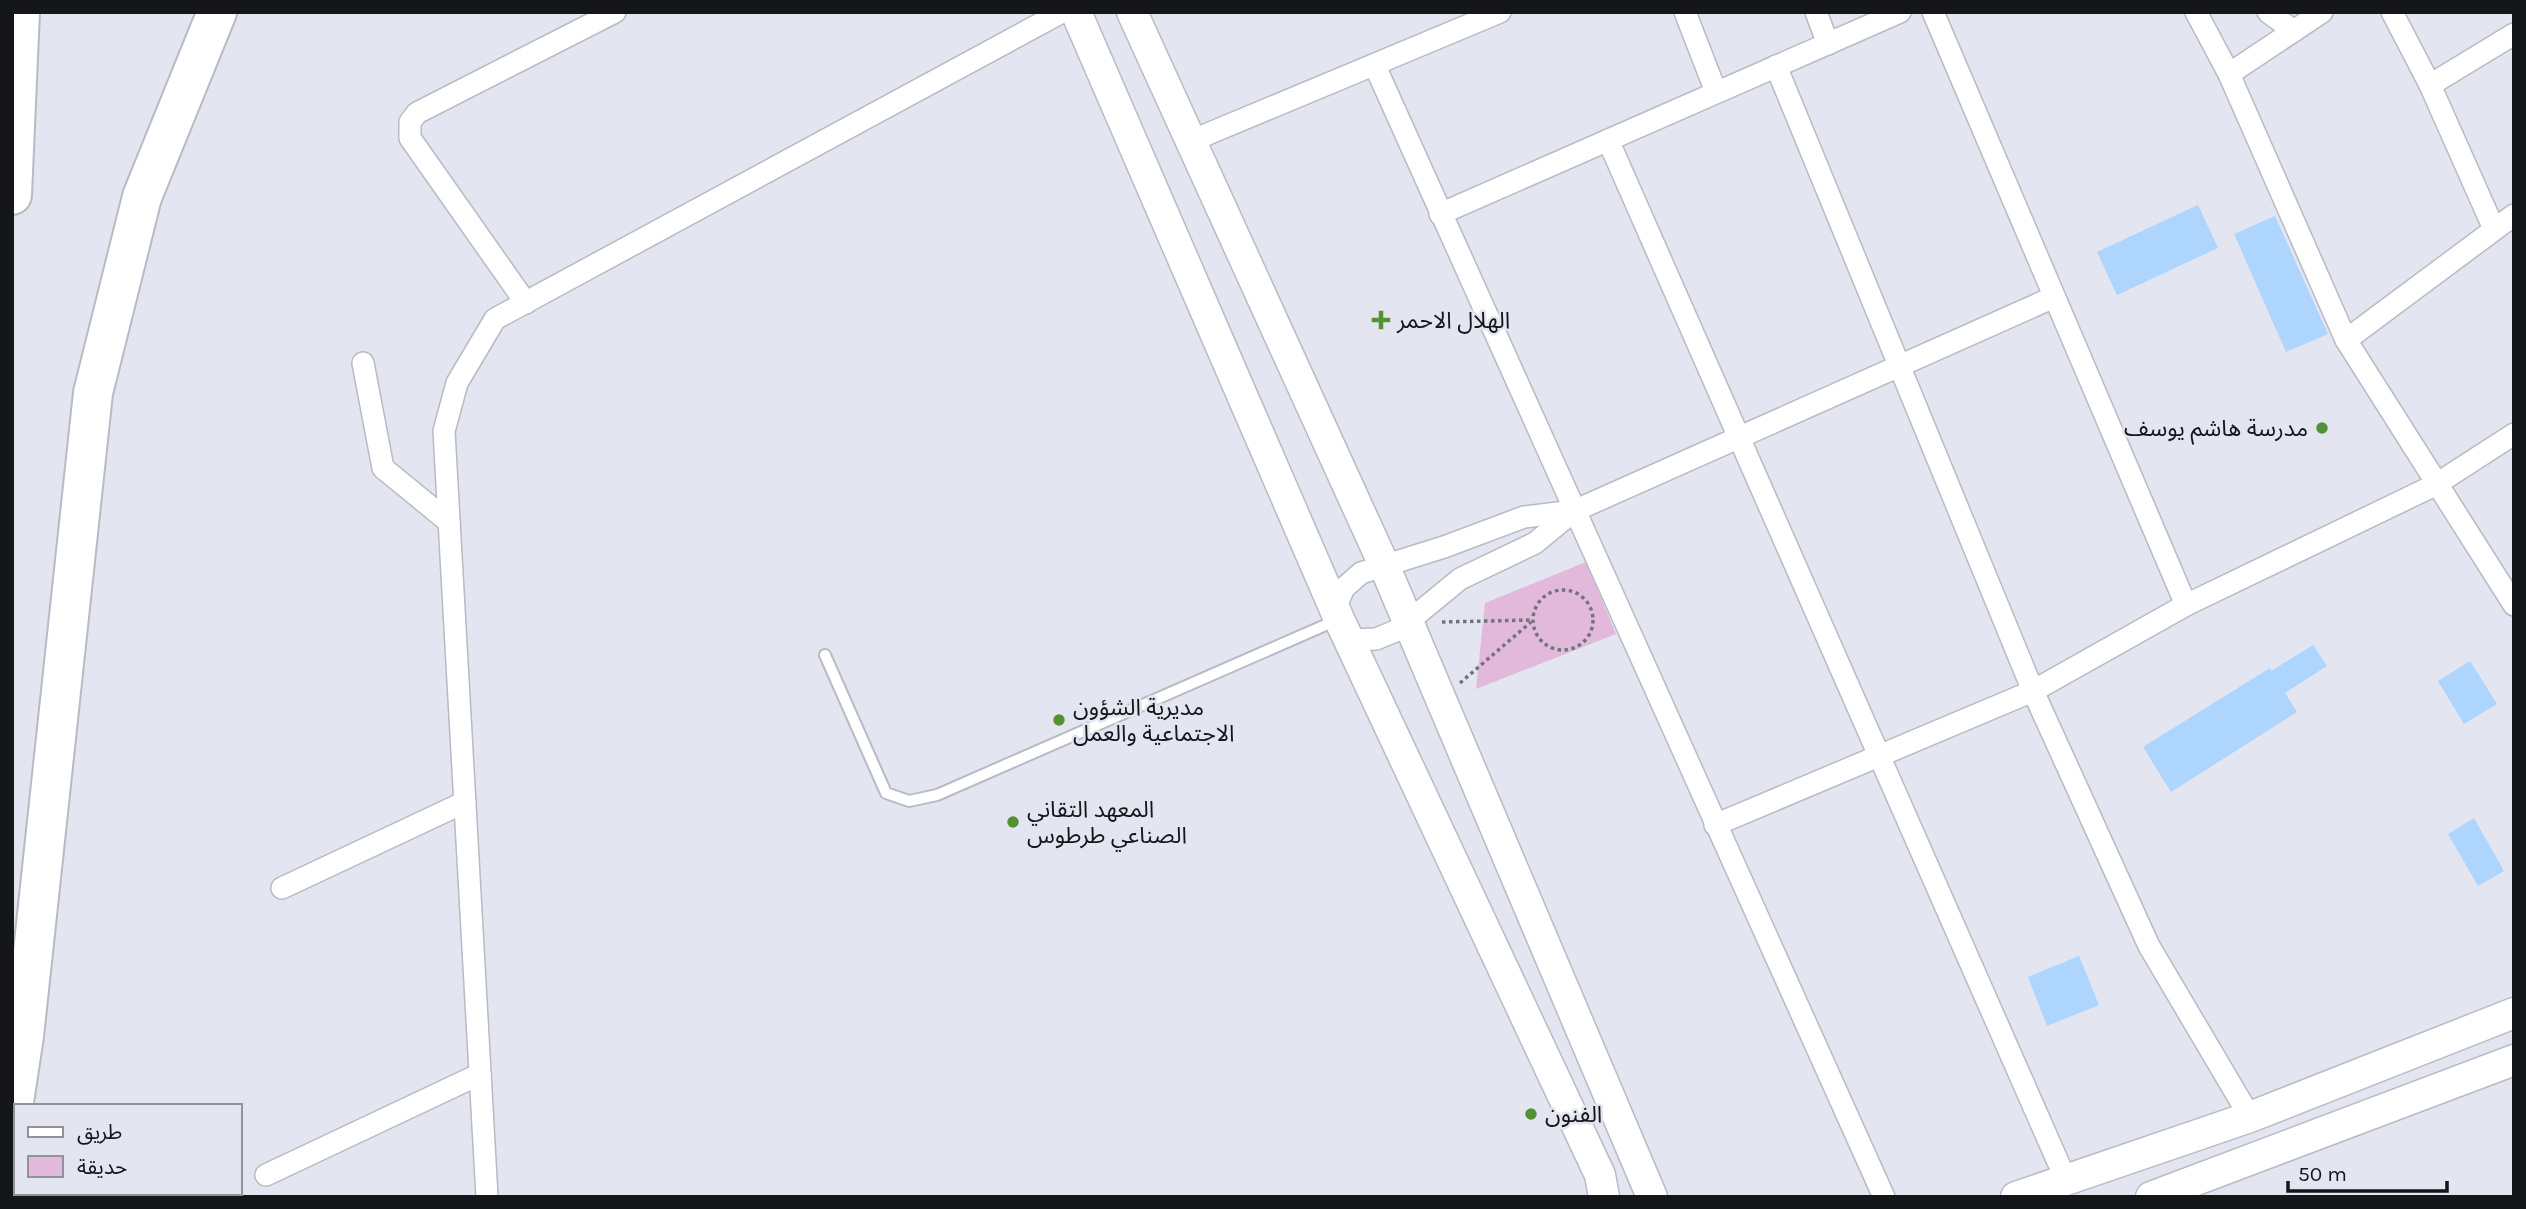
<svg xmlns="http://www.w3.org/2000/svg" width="2526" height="1209" viewBox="0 0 2526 1209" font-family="Karla,'Noto Sans Arabic',sans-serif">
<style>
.green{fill:#e3b9db}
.building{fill:#add5fe}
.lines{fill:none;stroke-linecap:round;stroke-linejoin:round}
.lane-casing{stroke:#b8bac4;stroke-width:14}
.street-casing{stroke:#b8bac4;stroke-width:24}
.secondary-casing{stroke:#b8bac4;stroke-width:33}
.highway-casing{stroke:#b8bac4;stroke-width:42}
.path{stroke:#72747b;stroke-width:3.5;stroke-dasharray:3.5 3.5;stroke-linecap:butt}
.lane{stroke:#fff;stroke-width:10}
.street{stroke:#fff;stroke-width:21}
.secondary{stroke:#fff;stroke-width:30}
.highway{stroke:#fff;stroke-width:38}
.poi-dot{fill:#539232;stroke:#e3e5f0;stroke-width:2.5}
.labels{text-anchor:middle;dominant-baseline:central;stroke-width:5;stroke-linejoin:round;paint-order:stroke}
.poi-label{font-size:23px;fill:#15161a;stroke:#e3e5f0;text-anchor:start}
</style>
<rect width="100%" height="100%" fill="#e3e5f0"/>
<polygon class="green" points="1586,562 1616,634 1476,689 1485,603"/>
<g class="building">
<polygon points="2198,205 2218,248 2117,295 2097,252"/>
<polygon points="2275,216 2328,334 2286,352 2234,234"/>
<polygon points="2313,645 2327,666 2285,693 2297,712 2171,792 2143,747 2270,668 2271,671"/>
<polygon points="2470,661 2497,704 2464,724 2438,681"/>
<polygon points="2474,818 2504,871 2478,886 2448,834"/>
<polygon points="2079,956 2099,1005 2047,1026 2028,977"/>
</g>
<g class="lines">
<g class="lane-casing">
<polyline id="lane" points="825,655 886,793 909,801 937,795 1337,620"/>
</g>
<g class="street-casing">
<g id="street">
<polyline points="1685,12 1716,92"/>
<polyline points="1816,12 1828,44"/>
<polyline points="1933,12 2186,605"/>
<polyline points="2196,12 2229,74 2346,340 2514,605"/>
<polyline points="2268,12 2294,31"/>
<polyline points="2392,12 2430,85 2494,229"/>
<polyline points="1375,66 1884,1197"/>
<polyline points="1776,66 2033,691 2149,946 2250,1117"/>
<polyline points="2229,74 2322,12"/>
<polyline points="2430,85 2514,34"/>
<polyline points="1608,140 2066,1180"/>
<polyline points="1191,141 1500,12"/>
<polyline points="1440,214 1900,12"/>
<polyline points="526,303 410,138 410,122 417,113 615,12"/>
<polyline points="2346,340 2514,215"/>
<polyline points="363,363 383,468 449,522"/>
<polyline points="1335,608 1344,588 1361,573 1444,547 1524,517 1574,511 2054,297"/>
<polyline points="1349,640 1376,639 1398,630 1460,579 1535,543 1574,511"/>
<polyline points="1715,825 2033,691 2186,605 2435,485 2514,434"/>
<polyline points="282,888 465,802"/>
<polyline points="266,1175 480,1074"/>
<polyline points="487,1197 444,431 457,383 495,319 1062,12"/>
</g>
</g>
<g class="secondary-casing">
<g id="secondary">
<polyline points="1076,12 1339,619 1600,1175 1604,1197"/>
<polyline points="1132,12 1384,565 1652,1197"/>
<polyline points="2016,1197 2250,1117 2514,1013"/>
<polyline points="2151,1197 2514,1060"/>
</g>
</g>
<g class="highway-casing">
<g id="highway">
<polyline points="12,195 20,12"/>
<polyline points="12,1115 24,1036 93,393 142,197 217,12"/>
</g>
</g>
<g class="path">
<circle cx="1563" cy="620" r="30"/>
<polyline points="1442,622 1532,620"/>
<polyline points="1460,683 1531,622"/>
</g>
<use href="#lane" class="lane"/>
<use href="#street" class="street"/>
<use href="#secondary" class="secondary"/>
<use href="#highway" class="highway"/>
</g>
<g class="poi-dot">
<path d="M1377.5 309.5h7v7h7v7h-7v7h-7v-7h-7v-7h7z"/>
<circle cx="2322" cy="428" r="7"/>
<circle cx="1059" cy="720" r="7"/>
<circle cx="1013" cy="822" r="7"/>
<circle cx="1531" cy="1114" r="7"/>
</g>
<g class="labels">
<g class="poi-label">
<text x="1397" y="320">الهلال الاحمر</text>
<text x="2308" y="428" text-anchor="end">مدرسة هاشم يوسف</text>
<text x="1073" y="707">مديرية الشؤون<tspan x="1073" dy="26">الاجتماعية والعمل</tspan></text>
<text x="1027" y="809">المعهد التقاني<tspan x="1027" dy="26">الصناعي طرطوس</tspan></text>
<text x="1545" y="1114">الفنون</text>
</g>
</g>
<rect width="2526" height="1209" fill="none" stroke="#15161a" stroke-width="28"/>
<rect x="14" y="1104" width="228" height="91" fill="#e3e5f0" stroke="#91929a" stroke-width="2"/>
<rect x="28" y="1127" width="35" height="10" fill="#ffffff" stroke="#91929a" stroke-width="2"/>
<text x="77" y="1139" font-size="21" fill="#15161a">طريق</text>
<rect x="28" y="1156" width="35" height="21" fill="#e3b9db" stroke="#91929a" stroke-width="2"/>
<text x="77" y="1174" font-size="21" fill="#15161a">حديقة</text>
<path d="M2288 1181v10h159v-10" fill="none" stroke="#15161a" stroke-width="3.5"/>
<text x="2298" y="1181" font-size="21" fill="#15161a" stroke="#e3e5f0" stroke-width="5" paint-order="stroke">50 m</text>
</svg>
